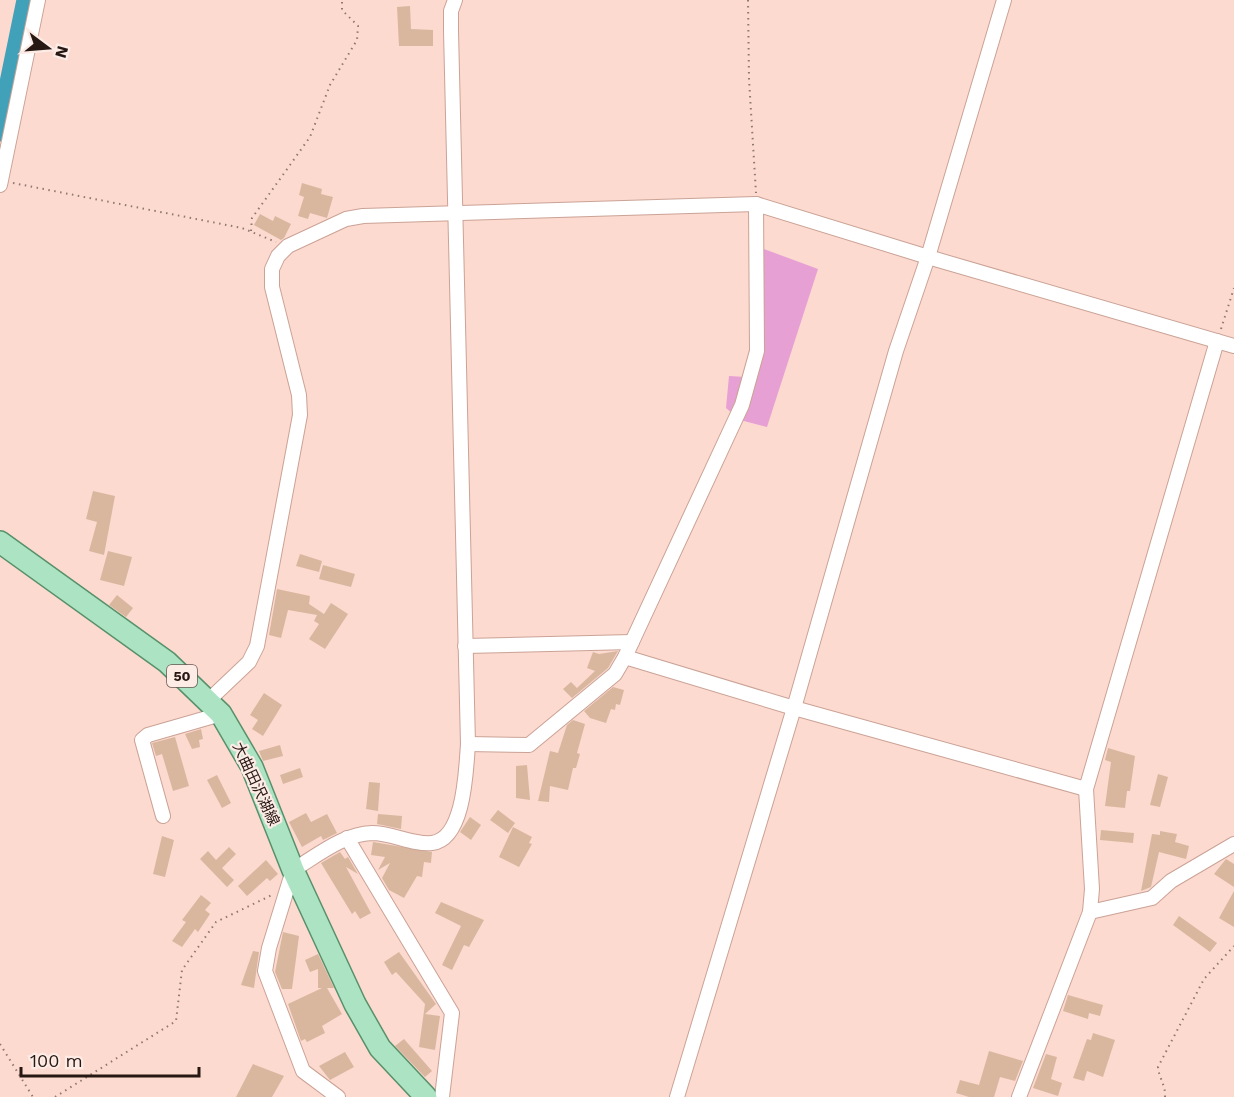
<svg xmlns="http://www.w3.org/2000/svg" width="1234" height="1097" viewBox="0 0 1234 1097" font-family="'Work Sans','Noto Sans JP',sans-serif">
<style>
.green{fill:#e7a0d3}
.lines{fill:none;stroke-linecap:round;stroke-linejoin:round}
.river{stroke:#41a1b9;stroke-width:21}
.building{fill:#d9b79f}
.minor-casing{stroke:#cba296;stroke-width:16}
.primary-casing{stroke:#58906b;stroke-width:24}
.path{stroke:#907870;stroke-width:2;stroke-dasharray:1.5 4.5;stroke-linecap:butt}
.minor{stroke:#fff;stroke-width:14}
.primary{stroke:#abe3c3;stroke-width:21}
.labels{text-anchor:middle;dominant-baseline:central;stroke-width:4.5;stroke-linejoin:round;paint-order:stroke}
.shield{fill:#fdebe6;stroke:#675752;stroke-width:1.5}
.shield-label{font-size:14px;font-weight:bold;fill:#271813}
.street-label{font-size:15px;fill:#271813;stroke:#fdebe6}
</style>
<rect width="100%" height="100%" fill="#fcdacf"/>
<polygon class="green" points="764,249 818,269 767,427 740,420 726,408 729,376 746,377 752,354 754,273"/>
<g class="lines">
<polyline class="river" points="0,131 27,0"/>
</g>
<g class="building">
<polygon points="410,6 411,29 433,30 433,46 399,46 397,7"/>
<polygon points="302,183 322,189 321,194 333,197 327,218 310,213 308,219 298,216 304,197 299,195"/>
<polygon points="260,214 273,221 275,216 291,224 284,238 281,240 254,225"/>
<polygon points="93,491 115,496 104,555 89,551 97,522 86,519"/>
<polygon points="108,551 132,557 124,586 100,580"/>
<polygon points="300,554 322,561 319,572 296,566"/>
<polygon points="323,565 355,574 351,587 319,579"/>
<polygon points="277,589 310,596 309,604 324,614 331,603 348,614 325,649 309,639 319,624 314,621 317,615 288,610 281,638 269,635"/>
<polygon points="117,595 133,608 126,617 109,605"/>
<polygon points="618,651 608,668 572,698 563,689 571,682 577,688 595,671 587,668 593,652 599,654"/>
<polygon points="613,687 624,690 620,705 616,704 615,710 611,709 606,723 590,718 584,711"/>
<polygon points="264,693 282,705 263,736 252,729 258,720 250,715"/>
<polygon points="573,720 585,724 577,753 580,754 576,768 573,768 568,790 550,786 549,802 538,801 550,751 558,753 567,725"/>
<polygon points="201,729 203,739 199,740 200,747 192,749 185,734"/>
<polygon points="175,737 189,786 173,791 162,754 156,756 152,743"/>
<polygon points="280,745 283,756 263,761 259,751"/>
<polygon points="1108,748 1135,756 1130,791 1127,791 1125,808 1105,806 1111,762 1105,760"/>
<polygon points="527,765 530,800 516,798 516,766"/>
<polygon points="300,768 303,777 283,784 280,775"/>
<polygon points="1158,774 1168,777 1160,807 1150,805"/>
<polygon points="217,775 231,803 222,808 207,780"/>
<polygon points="369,782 380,783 378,811 366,809"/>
<polygon points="498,810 515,823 508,833 490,820"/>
<polygon points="306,813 311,822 327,814 337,833 323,840 321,836 302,847 289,822"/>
<polygon points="378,814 402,816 401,829 377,824"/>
<polygon points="470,817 481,825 471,840 460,832"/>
<polygon points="513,827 532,837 529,843 532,844 519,867 499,857"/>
<polygon points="1101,830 1134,833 1133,843 1100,840"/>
<polygon points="1160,831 1177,834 1175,842 1189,846 1186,859 1159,852 1151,887 1141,891 1152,834 1160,835"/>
<polygon points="162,836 174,840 165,877 153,874"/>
<polygon points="373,842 432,852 431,863 424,862 422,877 417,876 404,898 389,890 382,878 390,863 378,870 385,857 371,855"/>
<polygon points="229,847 236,854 222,868 234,880 227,887 200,859 208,851 216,860"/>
<polygon points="340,852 345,859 348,857 358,874 346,867 371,913 360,919 355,911 352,914 321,863"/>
<polygon points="1226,859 1234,864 1234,887 1214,874"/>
<polygon points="266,860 278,874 270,881 267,878 247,896 238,886"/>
<polygon points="1234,891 1234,927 1219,918"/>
<polygon points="201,895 211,903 205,910 210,914 198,932 195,929 182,947 172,941 186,922 182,920"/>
<polygon points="441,902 484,920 469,947 464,945 452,970 442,965 461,926 435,913"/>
<polygon points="1179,916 1217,943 1210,952 1173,925"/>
<polygon points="283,932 299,936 292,989 282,989 275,972"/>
<polygon points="253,951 259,952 254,988 241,985"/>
<polygon points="399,952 436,1004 425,1014 440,1016 435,1050 419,1047 425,1004 396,972 392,975 384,962"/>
<polygon points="318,954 334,988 327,988 342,1014 322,1026 325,1033 307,1042 305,1039 301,1041 288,1004 322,988 318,988 318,969 310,972 305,960"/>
<polygon points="1068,995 1103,1005 1100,1016 1089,1013 1088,1019 1063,1011"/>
<polygon points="1093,1033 1115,1040 1103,1077 1087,1071 1084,1081 1073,1078 1087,1039 1091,1040"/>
<polygon points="404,1039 432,1071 425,1077 395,1046"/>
<polygon points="989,1051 1023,1061 1015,1081 1000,1077 994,1097 969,1097 956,1093 960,1080 979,1085"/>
<polygon points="345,1052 354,1067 330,1080 319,1066"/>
<polygon points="1046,1054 1057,1057 1051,1079 1062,1083 1058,1096 1033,1088"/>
<polygon points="253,1064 284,1076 272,1097 236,1097"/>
</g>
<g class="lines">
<g class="minor-casing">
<g id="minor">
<polyline points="0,185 38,0"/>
<polyline points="465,646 632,642"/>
<polyline points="625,657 794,708 1086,789"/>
<polyline points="209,700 249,662 257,646 300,415 299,395 272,287 272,269 278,256 288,246 346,219 363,216 756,204 928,257 1234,346"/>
<polyline points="468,744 529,745 615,674 625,657 742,405 757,351 756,204"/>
<polyline points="163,816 142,740 148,735 221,714"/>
<polyline points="347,838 452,1013 442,1097"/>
<polyline points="1090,912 1152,898 1171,881 1234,844"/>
<path d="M338,1097L303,1071L265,971L269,948L293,870C318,855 343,834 372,833C392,833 413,845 432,843C465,839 466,768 468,744L451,31V11L455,0"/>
<polyline points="677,1097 794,708 896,351 928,257 1004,0"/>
<polyline points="1019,1097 1090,912 1092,889 1086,789 1217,341"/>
</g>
</g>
<g class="primary-casing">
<polyline id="primary" points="0,542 167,662 221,714 252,767 293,870 355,1004 380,1048 426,1097"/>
</g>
<g class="path">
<polyline points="748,0 749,79 756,193"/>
<polyline points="13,183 242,228 276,242"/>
<polyline points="251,231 252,218 310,137 330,85 357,40 358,26 342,10 342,0"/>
<polyline points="1221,329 1234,288"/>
<polyline points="0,1044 33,1097"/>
<polyline points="55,1097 176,1021 182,970 216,922 272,895"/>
<path d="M1165,1097C1166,1086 1159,1078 1158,1067L1204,979L1234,946"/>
</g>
<use href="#minor" class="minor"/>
<use href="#primary" class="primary"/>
</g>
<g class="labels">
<rect class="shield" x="167" y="665" width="30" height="22" rx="4.5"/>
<g class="shield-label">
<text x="182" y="676">50</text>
</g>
<g class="street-label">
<text transform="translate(256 784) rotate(65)">大曲田沢湖線</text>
</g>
</g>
<g transform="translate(48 48) rotate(106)" stroke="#fdebe6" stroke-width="4.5" paint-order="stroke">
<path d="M0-4.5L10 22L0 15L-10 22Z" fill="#271813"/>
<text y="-9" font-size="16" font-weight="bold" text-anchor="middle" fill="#271813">N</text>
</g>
<path d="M21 1067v9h178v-9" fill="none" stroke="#271813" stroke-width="3"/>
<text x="30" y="1067" font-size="18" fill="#271813" stroke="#fdebe6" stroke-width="4.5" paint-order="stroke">100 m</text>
</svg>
